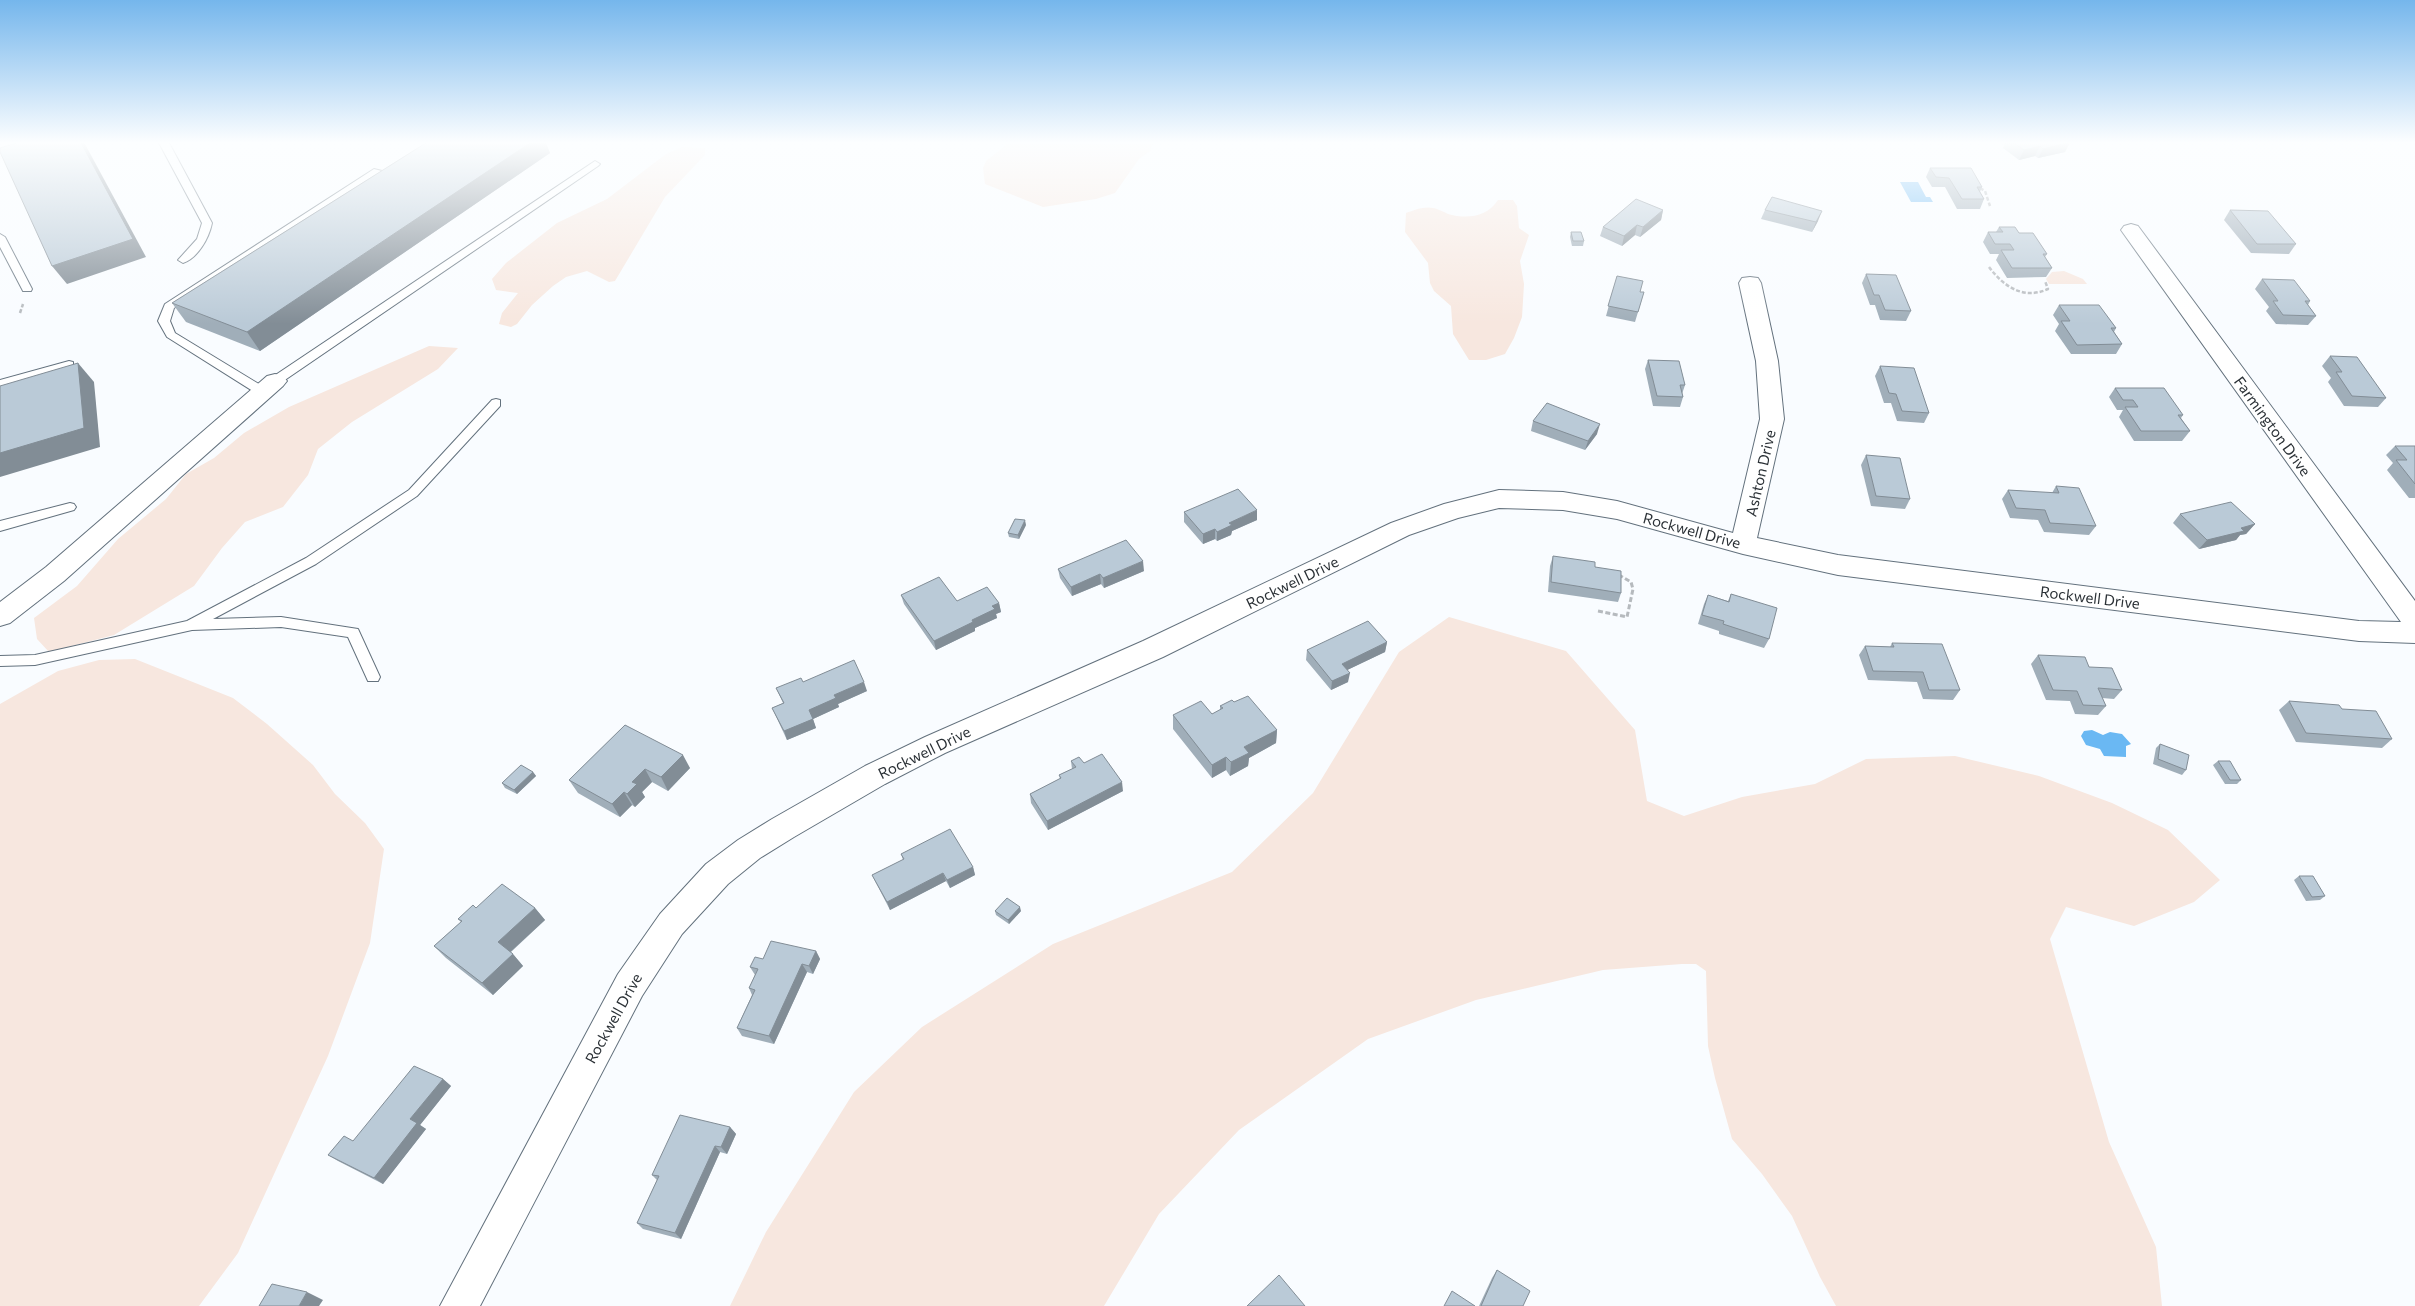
<svg xmlns="http://www.w3.org/2000/svg" width="2415" height="1306" viewBox="0 0 2415 1306" font-family="Commissioner,sans-serif">
<style>
.green{fill:#f7e7df}
.water{fill:#6ab8f3}
.lines{fill:none;stroke-linecap:round;stroke-linejoin:round}
.service-casing{stroke:#63717d;stroke-width:2}
.minor-casing{stroke:#63717d;stroke-width:2}
.path-far1{stroke:#b6babe;stroke-width:2.5;stroke-dasharray:4 2;stroke-linecap:butt}
.path{stroke:#b6babe;stroke-width:3;stroke-dasharray:5 2.5;stroke-linecap:butt}
.service{fill:#fff;fill-rule:evenodd}
.minor{fill:#fff;fill-rule:evenodd}
.wall{fill:#a0aeb9}
.shaded-wall{fill:#828d96}
.building{fill:#bacad7;stroke:#828d96}
.labels{text-anchor:middle;dominant-baseline:central;stroke-width:4;stroke-linejoin:round;paint-order:stroke}
.street-label{font-size:15px;fill:#2b3136;stroke:#fff}
</style>
<rect width="100%" height="100%" fill="#f9fcff"/>
<g class="green">
<polygon points="1011,141 1154,141 1150,151 1139,159 1115,193 1096,199 1043,207 985,184 983,168 986,161"/>
<polygon points="682,147 705,148 705,155 665,197 615,281 609,282 587,271 566,277 553,286 532,305 517,324 511,327 499,324 502,313 518,293 496,290 492,279 506,263 557,223 607,199 666,154"/>
<path d="M1498,200H1513L1517,206L1519,228L1529,235L1520,261L1524,284L1522,317L1514,338L1505,354L1486,360H1469L1453,334L1451,306L1434,291L1430,283L1428,263L1405,232L1406,213C1414,210 1425,206 1433,208C1440,209 1446,214 1452,215C1469,219 1488,216 1498,200Z"/>
<polygon points="2064,271 2083,279 2087,284 2049,284 2046,279 2052,272"/>
<polygon points="429,346 458,348 438,369 352,422 318,449 308,475 283,507 245,522 222,548 194,586 114,635 49,652 37,639 34,618 77,586 118,539 166,499 186,474 214,458 244,433 289,407"/>
<polygon points="1449,617 1566,651 1635,730 1647,801 1684,816 1742,797 1815,784 1866,759 1955,756 2039,776 2112,803 2168,830 2220,880 2194,902 2134,926 2066,907 2050,939 2109,1142 2156,1247 2162,1306 1836,1306 1820,1277 1792,1216 1762,1174 1732,1139 1715,1078 1708,1046 1706,971 1696,964 1682,964 1603,970 1476,1000 1368,1039 1239,1130 1159,1214 1104,1306 730,1306 766,1232 854,1092 922,1027 1053,944 1232,872 1313,793 1399,652"/>
<polygon points="135,659 233,698 267,724 313,765 335,794 365,823 384,849 370,943 328,1056 238,1253 199,1306 0,1306 0,704 58,671 99,660"/>
</g>
<g class="water">
<polygon points="1900,182 1918,182 1926,197 1930,197 1933,202 1911,202"/>
<polygon points="2092,730 2103,735 2110,732 2122,734 2131,744 2126,746 2126,757 2104,756 2100,749 2086,745 2081,736 2084,731"/>
</g>
<g class="lines">
<g class="service-casing">
<g id="service">
<path d="M158,141H168L212,223C209,238 198,258 183,263L178,260L197,239L202,223Z"/>
<polygon points="595,161 600,164 598,166 279,384 271,384 271,378"/>
<polygon points="374,169 382,171 174,308 170,321 175,333 267,389 267,395 259,395 167,337 158,321 165,304"/>
<polygon points="0,234 5,237 32,289 31,291 23,291 22,289 0,247"/>
<polygon points="69,361 73,362 73,368 0,388 0,380"/>
<polygon points="496,399 500,400 500,406 417,496 316,564 213,619 281,617 358,629 380,677 378,681 368,681 348,637 281,627 192,630 35,665 0,666 0,656 35,655 187,621 306,558 409,490 492,400"/>
<polygon points="70,503 74,504 76,507 74,510 0,531 0,521"/>
</g>
</g>
<g class="minor-casing">
<g id="minor">
<polygon points="2131,224 2138,226 2415,601 2415,643 2359,641 1838,575 1743,554 1617,519 1563,510 1499,508 1458,518 1409,535 1163,657 945,753 885,784 794,837 760,858 728,884 682,934 642,996 480,1306 440,1306 618,974 660,914 706,864 738,840 772,819 865,766 925,737 1143,641 1391,523 1444,504 1499,490 1563,492 1617,501 1733,533 1760,419 1756,361 1739,283 1742,278 1750,277 1758,278 1761,283 1778,361 1784,419 1757,538 1838,555 2359,621 2401,622 2121,230 2124,226"/>
<polygon points="275,374 283,376 287,381 283,386 64,581 10,623 0,626 0,602 46,567 267,376"/>
</g>
</g>
<g class="path-far1">
<polyline points="1980,188 1985,191 1990,206"/>
<path d="M1989,267C2004,287 2024,300 2048,289L2045,281"/>
<polyline points="20,313 23,304"/>
</g>
<polyline class="path" points="1598,611 1627,617 1633,589 1631,582 1619,575"/>
<use href="#service" class="service"/>
<use href="#minor" class="minor"/>
</g>
<g class="wall">
<polygon points="429,141 545,141 550,153 260,351 186,322 172,303"/>
<polygon points="2006,141 2068,141 2070,142 2065,152 2038,158 2035,156 2019,160 2003,148"/>
<polygon points="1930,168 1982,187 1980,192 1984,199 1980,209 1957,209 1945,187 1932,187 1926,177"/>
<polygon points="1663,210 1661,220 1640,237 1635,235 1622,246 1600,236 1603,227"/>
<polygon points="1765,210 1818,221 1812,232 1761,219"/>
<polygon points="2230,210 2296,244 2289,254 2251,253 2224,220"/>
<polygon points="1999,227 2019,233 2047,254 2045,257 2052,268 2046,277 2007,278 1996,260 1999,254 1990,254 1983,242 1988,232 1996,232"/>
<polygon points="1571,232 1584,241 1583,246 1572,246 1570,237"/>
<polygon points="1866,274 1911,311 1906,321 1880,320 1875,305 1870,305 1862,283"/>
<polygon points="1617,276 1640,292 1644,292 1635,322 1606,316"/>
<polygon points="2262,279 2310,301 2308,305 2316,316 2308,325 2276,324 2266,311 2269,307 2255,289"/>
<polygon points="2059,305 2116,328 2114,332 2122,344 2116,354 2071,354 2055,331 2059,324 2053,315"/>
<polygon points="2330,356 2386,398 2378,407 2344,406 2328,382 2331,378 2322,366"/>
<polygon points="1648,360 1685,385 1682,394 1683,397 1680,407 1653,406 1645,369"/>
<polygon points="1880,366 1929,413 1924,423 1897,421 1891,403 1884,403 1875,376"/>
<polygon points="2115,388 2183,415 2181,418 2190,431 2182,441 2134,441 2119,417 2123,410 2117,410 2109,397"/>
<polygon points="1533,421 1597,434 1585,450 1531,431"/>
<polygon points="2395,446 2415,446 2415,498 2409,498 2387,470 2393,463 2386,455"/>
<polygon points="1866,455 1910,499 1905,509 1871,506 1861,465"/>
<polygon points="2056,486 2096,526 2089,535 2044,532 2038,520 2010,518 2002,499 2008,490 2052,493"/>
<polygon points="1184,512 1257,520 1232,531 1231,535 1217,541 1215,539 1203,544 1184,522"/>
<polygon points="2180,514 2255,524 2246,534 2240,535 2236,540 2199,549 2173,523"/>
<polygon points="1026,525 1019,539 1009,537 1008,533"/>
<polygon points="1553,556 1595,567 1621,593 1618,602 1548,592 1550,566"/>
<polygon points="1058,569 1144,571 1104,588 1101,584 1072,596 1060,578"/>
<polygon points="1731,594 1769,639 1764,648 1719,634 1719,631 1698,624 1704,604 1708,595 1728,601"/>
<polygon points="901,595 957,601 999,603 1001,612 996,614 997,618 975,628 975,631 936,650 904,604"/>
<polygon points="1387,642 1385,652 1347,670 1348,682 1331,690 1306,660 1307,650"/>
<polygon points="1892,643 1960,690 1953,700 1923,699 1917,682 1868,680 1859,655 1865,646 1890,647"/>
<polygon points="2038,655 2089,667 2122,690 2114,699 2102,698 2106,706 2098,715 2075,714 2070,701 2046,700 2031,664"/>
<polygon points="803,682 867,691 838,704 839,707 813,719 816,728 787,740 772,708 783,703 776,688"/>
<polygon points="2289,701 2392,739 2382,748 2296,742 2279,710"/>
<polygon points="1234,702 1277,730 1276,743 1249,758 1248,766 1230,776 1226,770 1212,778 1173,729 1173,715 1212,714 1220,710 1220,706"/>
<polygon points="625,725 690,768 668,791 652,782 642,792 645,797 635,807 632,805 620,817 578,793 569,780"/>
<polygon points="2160,744 2186,770 2182,775 2153,764 2156,748"/>
<polygon points="1071,761 1084,763 1123,791 1048,830 1031,803 1030,794 1060,779 1059,775 1072,769"/>
<polygon points="2218,761 2241,780 2237,784 2225,784 2213,765"/>
<polygon points="533,772 536,776 517,794 505,788 502,783"/>
<polygon points="901,854 973,867 975,875 950,888 946,881 890,910 876,883 872,875 903,860"/>
<polygon points="2299,876 2325,896 2320,900 2306,901 2294,880"/>
<polygon points="476,908 535,908 545,920 511,952 523,966 493,995 446,958 434,946 461,922 458,919"/>
<polygon points="995,911 1021,911 1009,924 996,915"/>
<polygon points="816,951 820,959 813,974 807,972 774,1044 742,1036 737,1028 752,995 749,988 755,975 750,967 763,959"/>
<polygon points="443,1079 451,1086 420,1125 426,1129 383,1184 338,1161 328,1155 353,1141"/>
<polygon points="730,1127 736,1134 727,1154 720,1152 681,1239 643,1229 637,1223 657,1180 652,1175"/>
<polygon points="1497,1270 1523,1306 1479,1306 1492,1278"/>
</g>
<g class="shaded-wall">
<polygon points="80,141 83,141 85,144 146,257 67,284 52,266"/>
<polygon points="533,141 545,141 550,153 260,351 247,332"/>
<polygon points="1978,141 1987,141 1977,143"/>
<polygon points="2070,142 2065,152 2038,158 2043,149"/>
<polygon points="2040,146 2035,156 2019,160 2024,150"/>
<polygon points="1663,210 1661,220 1640,237 1643,227"/>
<polygon points="1822,211 1818,221 1812,232 1816,222"/>
<polygon points="1637,225 1635,235 1622,246 1624,236"/>
<polygon points="78,363 94,382 100,447 0,477 0,453"/>
<polygon points="1600,424 1597,434 1585,450 1588,441"/>
<polygon points="1257,510 1257,520 1232,531 1231,535 1217,541 1217,532 1229,523"/>
<polygon points="1025,520 1026,525 1019,539 1018,535"/>
<polygon points="2255,524 2246,534 2240,535 2236,540 2199,549 2207,540 2241,528"/>
<polygon points="1215,529 1215,539 1203,544 1203,534"/>
<polygon points="1143,561 1144,571 1104,588 1103,578"/>
<polygon points="1100,574 1101,584 1072,596 1071,587"/>
<polygon points="999,603 1001,612 996,614 997,618 975,628 975,631 936,650 934,641 972,620 992,606"/>
<polygon points="1387,642 1385,652 1341,673 1342,664"/>
<polygon points="1350,673 1348,682 1331,690 1332,681"/>
<polygon points="864,682 867,691 838,704 839,707 813,719 816,728 787,740 784,731 809,710 834,695"/>
<polygon points="1277,730 1276,743 1249,758 1248,766 1230,776 1231,762 1244,747"/>
<polygon points="683,755 690,768 668,791 661,777"/>
<polygon points="1226,757 1226,770 1212,778 1212,765"/>
<polygon points="645,769 652,782 642,792 645,797 635,807 627,794 632,782"/>
<polygon points="533,772 536,776 517,794 514,790"/>
<polygon points="1122,782 1123,791 1048,830 1047,821"/>
<polygon points="624,792 632,805 620,817 612,804"/>
<polygon points="973,867 975,875 950,888 947,880"/>
<polygon points="943,873 946,881 890,910 887,902"/>
<polygon points="1020,907 1021,911 1009,924 1008,920"/>
<polygon points="535,908 545,920 508,954 498,942"/>
<polygon points="816,951 820,959 813,974 809,966"/>
<polygon points="513,954 523,966 493,995 482,983"/>
<polygon points="802,964 807,972 774,1044 769,1036"/>
<polygon points="443,1079 451,1086 420,1125 426,1129 383,1184 374,1178 410,1119"/>
<polygon points="730,1127 736,1134 727,1154 721,1147"/>
<polygon points="715,1146 720,1152 681,1239 675,1233"/>
<polygon points="307,1292 323,1300 319,1306 299,1306"/>
</g>
<g class="building">
<polygon points="23,141 80,141 133,239 52,266 0,152 0,148"/>
<polygon points="429,141 533,141 247,332 172,303"/>
<polygon points="2011,141 2068,141 2070,142 2043,149 2040,146 2024,150"/>
<polygon points="1930,168 1971,168 1982,187 1977,187 1984,199 1962,199 1949,178 1936,177"/>
<polygon points="1772,197 1822,211 1816,222 1765,210"/>
<polygon points="1636,199 1663,210 1643,227 1637,225 1624,236 1603,227"/>
<polygon points="2230,210 2268,211 2296,244 2257,244"/>
<polygon points="1999,227 2015,227 2019,233 2033,233 2047,254 2043,254 2052,268 2012,268 2001,250 2014,250 2010,244 1995,244 1988,232 2003,232"/>
<polygon points="1571,232 1581,232 1584,241 1573,241"/>
<polygon points="1866,274 1896,275 1911,311 1885,310 1879,295 1874,295"/>
<polygon points="1617,276 1643,281 1640,292 1644,292 1638,312 1608,306"/>
<polygon points="2262,279 2294,280 2310,301 2305,301 2316,316 2283,315 2273,301 2278,301"/>
<polygon points="2059,305 2099,305 2116,328 2111,328 2122,344 2077,345 2061,321 2070,321"/>
<polygon points="2330,356 2357,357 2386,398 2352,396 2336,372 2342,372"/>
<polygon points="1648,360 1679,361 1685,385 1680,385 1683,397 1657,396"/>
<polygon points="78,363 84,428 0,453 0,386"/>
<polygon points="1880,366 1914,368 1929,413 1902,411 1896,394 1889,393"/>
<polygon points="2115,388 2164,388 2183,415 2178,415 2190,431 2141,431 2125,407 2138,407 2133,400 2123,400"/>
<polygon points="1547,403 1600,424 1588,441 1533,421"/>
<polygon points="2395,446 2415,446 2415,484 2396,460 2407,460"/>
<polygon points="1866,455 1900,458 1910,499 1876,496"/>
<polygon points="2056,486 2079,488 2096,526 2050,523 2045,510 2016,508 2008,490 2059,493"/>
<polygon points="1238,489 1257,510 1229,523 1232,525 1217,532 1215,529 1203,534 1184,512"/>
<polygon points="2231,502 2255,524 2241,528 2244,531 2207,540 2180,514"/>
<polygon points="1015,519 1025,520 1018,535 1008,533"/>
<polygon points="1126,540 1143,561 1103,578 1100,574 1071,587 1058,569"/>
<polygon points="1553,556 1595,562 1595,567 1621,571 1621,593 1551,582"/>
<polygon points="939,577 957,601 987,587 999,603 992,606 995,609 972,620 973,622 934,641 901,595"/>
<polygon points="1731,594 1777,608 1769,639 1723,624 1724,621 1702,615 1708,595 1729,602"/>
<polygon points="1368,621 1387,642 1342,664 1350,673 1332,681 1307,650"/>
<polygon points="1892,643 1942,644 1960,690 1929,690 1923,672 1873,671 1865,646 1894,647"/>
<polygon points="2038,655 2085,657 2089,667 2112,668 2122,690 2098,688 2106,706 2083,705 2077,691 2053,690"/>
<polygon points="854,660 864,682 834,695 836,698 809,710 813,719 784,731 772,708 784,703 776,688 801,678 803,682"/>
<polygon points="1248,696 1277,730 1244,747 1249,753 1231,762 1226,757 1212,765 1173,715 1201,701 1212,714 1223,708 1220,706 1232,700 1234,702"/>
<polygon points="2289,701 2339,705 2342,709 2376,711 2392,739 2306,733"/>
<polygon points="625,725 683,755 661,777 645,769 632,782 637,784 627,794 624,792 612,804 569,780"/>
<polygon points="2160,744 2189,755 2186,770 2158,759"/>
<polygon points="1102,754 1122,782 1047,821 1030,794 1061,778 1059,775 1076,767 1071,761 1079,757 1084,763"/>
<polygon points="2218,761 2230,761 2241,780 2230,780"/>
<polygon points="521,765 533,772 514,790 502,783"/>
<polygon points="950,829 973,867 947,880 943,873 887,902 872,875 904,859 901,854"/>
<polygon points="2299,876 2313,876 2325,896 2312,897"/>
<polygon points="502,884 535,908 498,942 513,954 482,983 434,946 462,921 458,919 473,905 476,908"/>
<polygon points="1007,898 1020,907 1008,920 995,911"/>
<polygon points="771,941 816,951 809,966 802,964 769,1036 737,1028 755,990 749,988 758,969 750,967 755,957 763,959"/>
<polygon points="414,1066 443,1079 410,1119 417,1123 374,1178 328,1155 344,1136 353,1141"/>
<polygon points="680,1115 730,1127 721,1147 715,1146 675,1233 637,1223 659,1176 652,1175"/>
<polygon points="1497,1270 1530,1291 1523,1306 1481,1306"/>
<polygon points="1279,1275 1305,1306 1247,1306"/>
<polygon points="272,1284 307,1292 299,1306 259,1306"/>
<polygon points="1452,1291 1475,1306 1444,1306"/>
</g>
<linearGradient id="sky" x2="0" y2="1"><stop stop-color="#75b6ec"/><stop offset="0.44" stop-color="#fcfeff"/><stop offset="1" stop-color="#fcfeff" stop-opacity="0"/></linearGradient>
<rect width="2415" height="324" fill="url(#sky)"/>
<g class="labels">
<g class="street-label">
<text transform="translate(2273 426) rotate(54)">Farmington Drive</text>
<text transform="translate(1760 473) rotate(-77)">Ashton Drive</text>
<text transform="translate(1692 530) rotate(15)">Rockwell Drive</text>
<text transform="translate(1292 582) rotate(-26)">Rockwell Drive</text>
<text transform="translate(2090 597) rotate(7)">Rockwell Drive</text>
<text transform="translate(924 752) rotate(-26)">Rockwell Drive</text>
<text transform="translate(613 1018) rotate(-61)">Rockwell Drive</text>
</g>
</g>
</svg>
